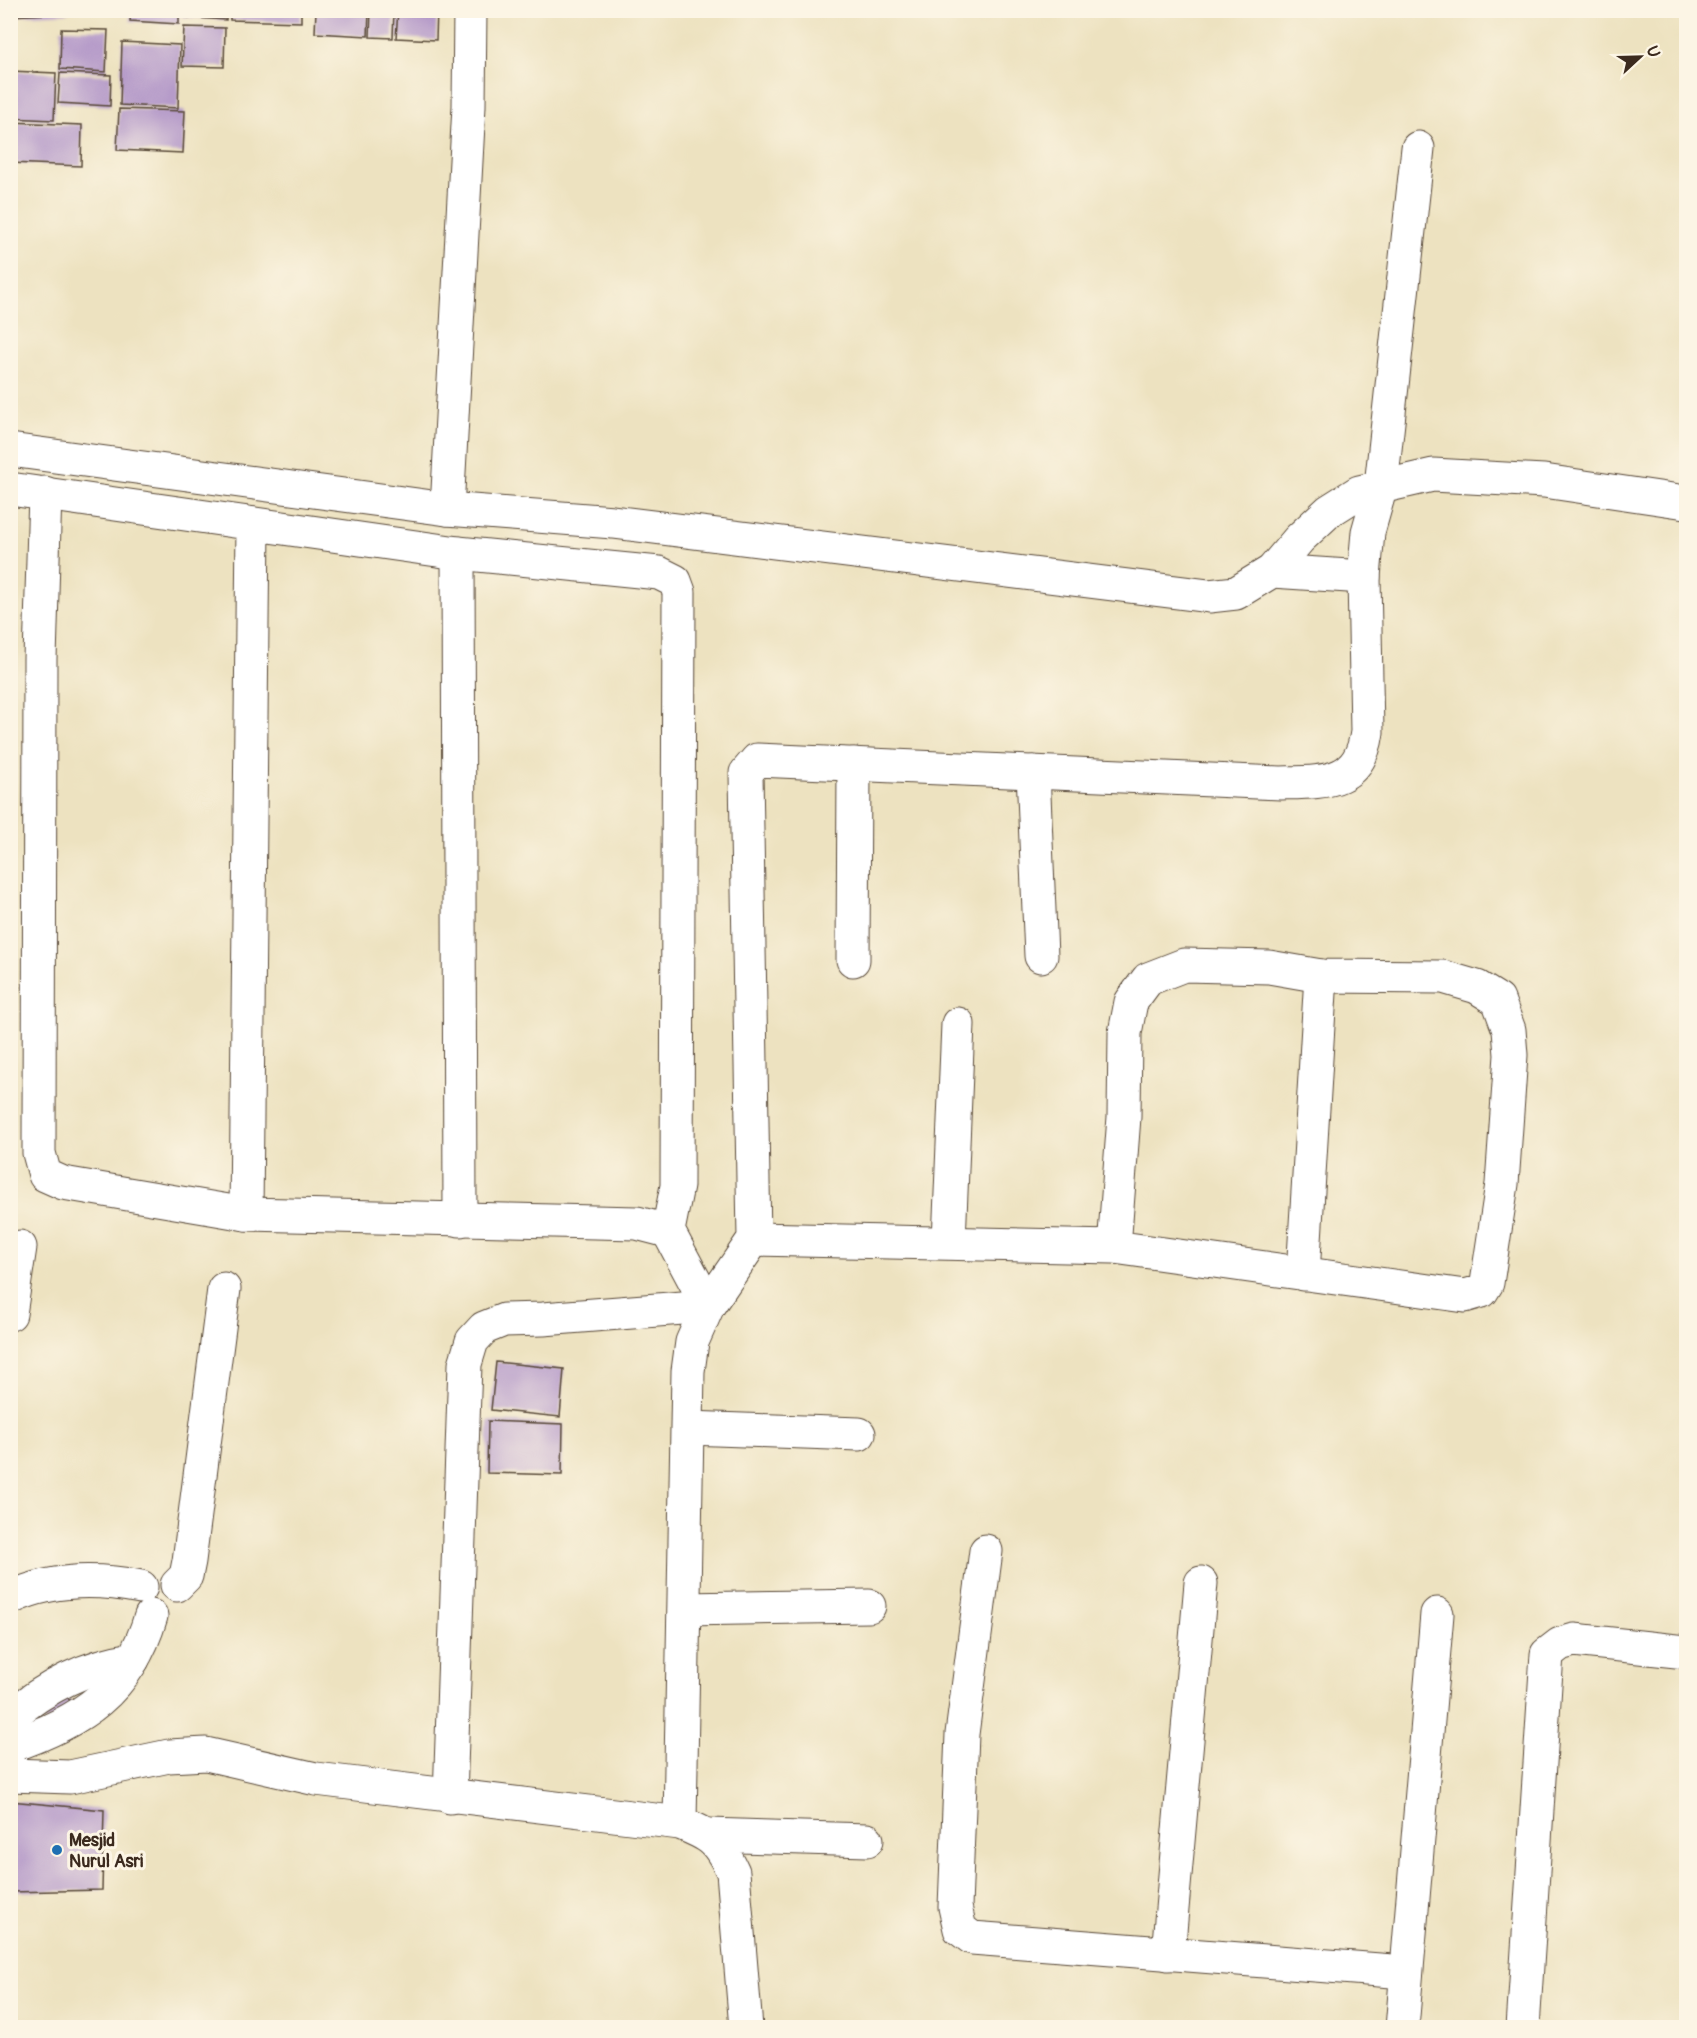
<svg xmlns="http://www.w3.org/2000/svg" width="1697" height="2038" viewBox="0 0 1697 2038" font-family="Pangolin,sans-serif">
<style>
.building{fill:#b69bc9}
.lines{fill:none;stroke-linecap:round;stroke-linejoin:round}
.minor-casing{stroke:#564636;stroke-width:35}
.minor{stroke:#fff;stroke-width:33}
.poi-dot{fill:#1f6fb2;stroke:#fcf5e5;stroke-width:2}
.labels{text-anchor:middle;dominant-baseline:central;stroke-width:6;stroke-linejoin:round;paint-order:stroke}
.poi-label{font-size:18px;font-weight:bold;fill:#3b2a1e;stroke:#fcf5e5;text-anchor:start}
</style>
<rect width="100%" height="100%" fill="#fcf5e5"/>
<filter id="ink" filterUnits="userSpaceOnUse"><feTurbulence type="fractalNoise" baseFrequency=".0167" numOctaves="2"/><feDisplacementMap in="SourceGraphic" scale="12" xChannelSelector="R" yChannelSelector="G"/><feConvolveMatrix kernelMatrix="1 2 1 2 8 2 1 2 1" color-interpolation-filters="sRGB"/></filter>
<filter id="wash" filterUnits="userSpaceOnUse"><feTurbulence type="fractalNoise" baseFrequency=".008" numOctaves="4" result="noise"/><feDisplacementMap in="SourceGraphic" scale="24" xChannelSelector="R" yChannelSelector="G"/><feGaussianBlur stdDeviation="1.35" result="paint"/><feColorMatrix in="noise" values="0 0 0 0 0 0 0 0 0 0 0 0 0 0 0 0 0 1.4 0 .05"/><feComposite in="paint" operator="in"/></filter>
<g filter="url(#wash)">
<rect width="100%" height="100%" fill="#ede2c0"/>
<g id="blocks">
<g class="building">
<polygon points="10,10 69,10 69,13 10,16"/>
<polygon points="131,10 179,10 179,24 130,21"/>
<polygon points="182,10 226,10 226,20 182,17"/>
<polygon points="230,10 301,10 301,22 230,20"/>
<polygon points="316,10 369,10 368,36 315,33"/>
<polygon points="371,10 394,10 393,38 370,37"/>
<polygon points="398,10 437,10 436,40 396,38"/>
<polygon points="184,27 225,28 224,67 182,66"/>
<polygon points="61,29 108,30 106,72 60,69"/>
<polygon points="122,42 180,45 178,108 120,105"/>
<polygon points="10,71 56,73 54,120 10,118"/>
<polygon points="60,73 111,75 110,106 58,103"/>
<polygon points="119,109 185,111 183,153 117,150"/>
<polygon points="10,122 82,125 81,166 10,163"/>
<polygon points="496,1362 564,1369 560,1417 491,1410"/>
<polygon points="488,1421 563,1424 562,1475 487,1473"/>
<polygon points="64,1690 74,1709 45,1723 36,1705"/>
<polygon points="10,1801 104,1810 102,1890 10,1892"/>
</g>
</g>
</g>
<g filter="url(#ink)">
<use href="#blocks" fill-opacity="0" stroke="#564636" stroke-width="1.5"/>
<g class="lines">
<g class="minor-casing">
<g id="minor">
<polyline points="10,450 447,509 613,522 1209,596 1236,593 1272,571 1299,539 1329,511 1359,492 1433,475 1544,481 1686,502"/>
<polyline points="10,489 458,553 659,573 675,581 679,592 677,1186 668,1231 708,1306 543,1319 504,1320 484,1328 472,1341 465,1364 450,1797"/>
<polyline points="45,493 40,659 39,1153 45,1175 63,1183 246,1214 637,1223 668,1231"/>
<polyline points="447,509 469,106 470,10"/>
<polyline points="458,553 460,1220"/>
<polyline points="1272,571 1364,577"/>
<polyline points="1033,772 1041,956"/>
<polyline points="853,960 854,764"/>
<polyline points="246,1214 253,524"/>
<polyline points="754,1239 1114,1247 1465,1296 1482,1291 1487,1283 1502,1184 1511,1055 1509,1030 1498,1000 1477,987 1443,977 1321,976 1269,967 1184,965 1148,979 1131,1002 1125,1033 1124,1117 1114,1247"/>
<polyline points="949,1241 958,1024"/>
<polyline points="1303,1274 1321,976"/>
<polyline points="10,1314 20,1247"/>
<polyline points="688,1428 859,1434"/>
<polyline points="986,1551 962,1734 955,1907 960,1929 972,1938 1405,1972"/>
<polyline points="177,1585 186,1576 189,1561 224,1289"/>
<path d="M10,1598C52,1578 96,1578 141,1587"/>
<polyline points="685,1609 869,1606"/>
<path d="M10,1717C45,1687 88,1665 133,1659"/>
<path d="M10,1746C81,1722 129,1691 151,1616"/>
<path d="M10,1775L70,1777L169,1756L206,1754L316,1779L680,1823C712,1836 718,1840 733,1872L746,2028"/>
<path d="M680,1823L688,1371L692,1342L708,1306L754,1239L746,773L757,760L1281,783C1325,782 1360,784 1367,732L1364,577L1368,532L1381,486L1418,148"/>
<polyline points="709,1835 867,1840"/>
<polyline points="1168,1954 1201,1583"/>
<polyline points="1402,2028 1437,1614"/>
<polyline points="1523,2028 1547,1654 1560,1644 1574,1640 1686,1652"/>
</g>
</g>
<use href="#minor" class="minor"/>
</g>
</g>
<circle class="poi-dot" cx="57" cy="1850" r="6"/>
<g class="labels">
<g class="poi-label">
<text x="69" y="1840">Mesjid<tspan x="69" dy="21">Nurul Asri</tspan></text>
</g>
</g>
<rect width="1697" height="2038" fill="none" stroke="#fcf5e5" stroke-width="36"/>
<g transform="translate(1640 57) rotate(68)" stroke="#fcf5e5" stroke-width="4.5" paint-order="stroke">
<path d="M0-4.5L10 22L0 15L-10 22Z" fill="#3b2a1e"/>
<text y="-9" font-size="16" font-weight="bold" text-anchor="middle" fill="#3b2a1e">U</text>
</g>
</svg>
